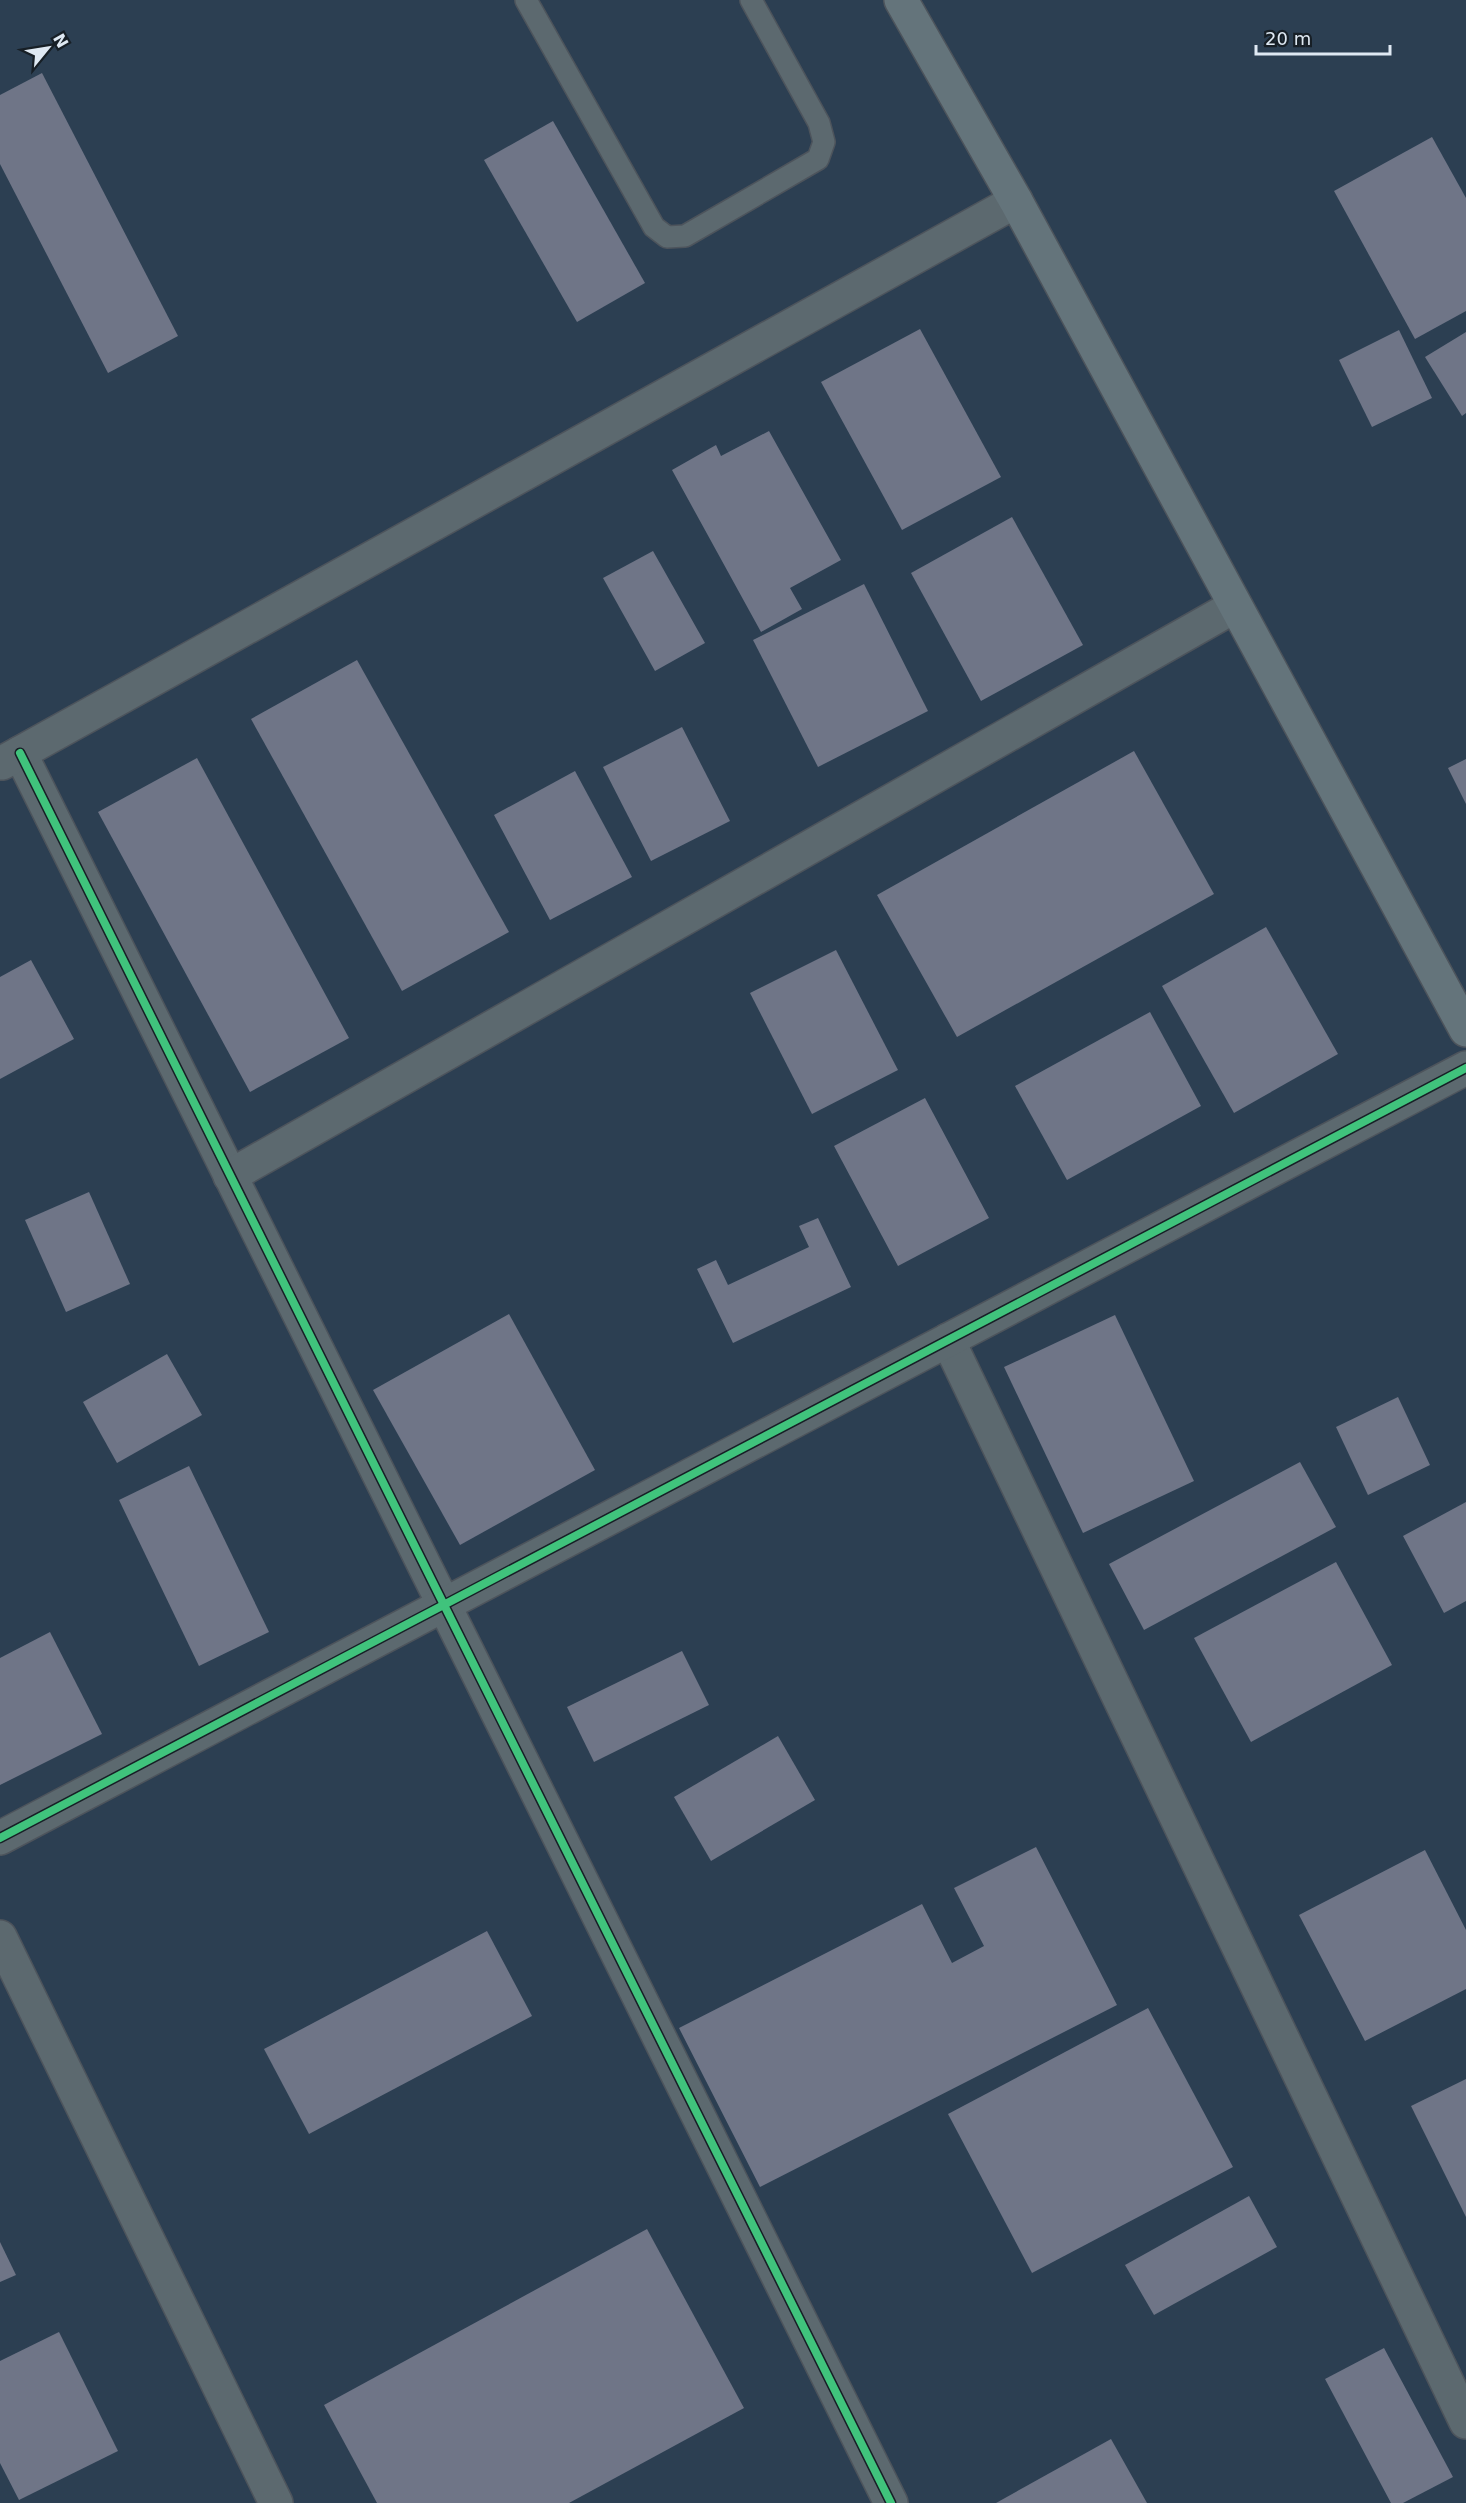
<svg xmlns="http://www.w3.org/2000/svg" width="1466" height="2503" viewBox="0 0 1466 2503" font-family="'DejaVu Sans',sans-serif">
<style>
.built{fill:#2c3f52}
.building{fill:#6f7587}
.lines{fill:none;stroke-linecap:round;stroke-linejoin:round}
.lane-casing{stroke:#4d545c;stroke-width:24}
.street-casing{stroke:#4d545c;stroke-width:36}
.secondary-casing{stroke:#4d545c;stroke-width:36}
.lane{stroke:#5c696f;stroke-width:21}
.street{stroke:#5c696f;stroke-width:33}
.secondary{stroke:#64747b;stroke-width:33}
.cycleway-casing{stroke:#171f26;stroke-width:11}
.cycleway{stroke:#40c37c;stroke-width:8}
</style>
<rect width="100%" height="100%" fill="#2f3841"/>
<rect class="built" x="0" y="0" width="1466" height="2503"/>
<g class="building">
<polygon points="42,73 178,336 108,373 0,164 0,95"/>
<polygon points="553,121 645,283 577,322 484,160"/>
<polygon points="1432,137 1466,198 1466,311 1415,339 1334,191"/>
<polygon points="920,329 1001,477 902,530 821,382"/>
<polygon points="1399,330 1432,398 1372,427 1339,360"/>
<polygon points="1466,332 1466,413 1462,416 1425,357"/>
<polygon points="769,431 841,560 790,588 802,609 761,632 672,470 716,445 721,456"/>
<polygon points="1012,517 1083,645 981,701 911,573"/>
<polygon points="653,551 705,643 655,671 603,578"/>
<polygon points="864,584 928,711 818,767 753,640"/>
<polygon points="357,660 509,932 402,991 251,719"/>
<polygon points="682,727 730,821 651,861 603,767"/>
<polygon points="1134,751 1214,894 957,1037 877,895"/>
<polygon points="197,758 349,1038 250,1092 98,812"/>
<polygon points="1466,759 1466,804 1448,768"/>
<polygon points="575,771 632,877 550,920 494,815"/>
<polygon points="1266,927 1338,1054 1234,1113 1162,986"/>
<polygon points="836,950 898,1070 812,1114 750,993"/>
<polygon points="31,960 74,1039 0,1079 0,977"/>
<polygon points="1150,1012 1201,1106 1067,1180 1015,1086"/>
<polygon points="925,1098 989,1218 898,1266 834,1146"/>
<polygon points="89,1192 130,1284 66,1312 25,1220"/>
<polygon points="818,1218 851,1287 733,1343 697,1269 716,1260 728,1285 809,1247 799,1226"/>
<polygon points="509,1314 595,1470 460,1545 373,1390"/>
<polygon points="1115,1315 1194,1481 1083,1533 1004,1367"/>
<polygon points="167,1354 202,1415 117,1463 83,1402"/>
<polygon points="1398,1397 1430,1465 1368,1495 1336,1427"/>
<polygon points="1300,1462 1336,1527 1144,1630 1109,1564"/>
<polygon points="189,1466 269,1632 199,1666 119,1500"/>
<polygon points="1466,1502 1466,1601 1444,1613 1403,1536"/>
<polygon points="1336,1562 1392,1665 1251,1742 1194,1638"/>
<polygon points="50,1632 102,1734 0,1785 0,1658"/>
<polygon points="682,1651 709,1705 594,1762 567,1707"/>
<polygon points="778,1736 815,1800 711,1861 674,1797"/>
<polygon points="1036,1847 1117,2005 760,2187 679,2028 922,1904 952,1963 984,1946 954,1888"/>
<polygon points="1425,1850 1466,1930 1466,1989 1365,2041 1299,1915"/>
<polygon points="487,1931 532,2016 309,2134 264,2049"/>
<polygon points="1148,2008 1233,2167 1032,2273 948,2114"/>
<polygon points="1466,2079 1466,2217 1411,2106"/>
<polygon points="1249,2196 1277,2247 1154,2315 1125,2265"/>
<polygon points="647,2229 744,2408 569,2503 377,2503 324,2405"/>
<polygon points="0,2242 16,2275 0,2282"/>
<polygon points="59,2332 118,2451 19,2500 0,2463 0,2361"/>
<polygon points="1384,2348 1453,2477 1403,2503 1391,2503 1325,2379"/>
<polygon points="1111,2439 1147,2503 996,2503"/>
</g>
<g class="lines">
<g class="lane-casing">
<polyline id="lane" points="526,0 654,227 667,237 685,236 818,159 824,142 819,123 751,0"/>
</g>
<g class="street-casing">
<g id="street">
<polyline points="20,753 891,2503"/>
<polyline points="2,763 1016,201"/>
<polyline points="230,1176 1235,606"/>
<polyline points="948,1340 1466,2422"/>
<polyline points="0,1838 1466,1068"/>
<polyline points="0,1937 276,2503"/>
</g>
</g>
<g class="secondary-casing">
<polyline id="secondary" points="901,0 1016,201 1466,1030"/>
</g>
<use href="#lane" class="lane"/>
<use href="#street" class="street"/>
<use href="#secondary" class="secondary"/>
<g class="cycleway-casing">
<g id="cycleway">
<polyline points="20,753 891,2503"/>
<polyline points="0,1838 1466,1068"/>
</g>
</g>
<use href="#cycleway" class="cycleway"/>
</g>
<g transform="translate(48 48) rotate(60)" stroke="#171f26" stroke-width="4.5" paint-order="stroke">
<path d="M0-4.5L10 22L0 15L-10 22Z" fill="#dfe9f3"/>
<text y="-9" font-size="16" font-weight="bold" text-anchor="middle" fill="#dfe9f3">N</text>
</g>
<path d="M1256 45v9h134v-9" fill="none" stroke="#dfe9f3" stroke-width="3"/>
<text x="1265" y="45" font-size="18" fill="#dfe9f3" stroke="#171f26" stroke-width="4.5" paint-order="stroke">20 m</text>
</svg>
